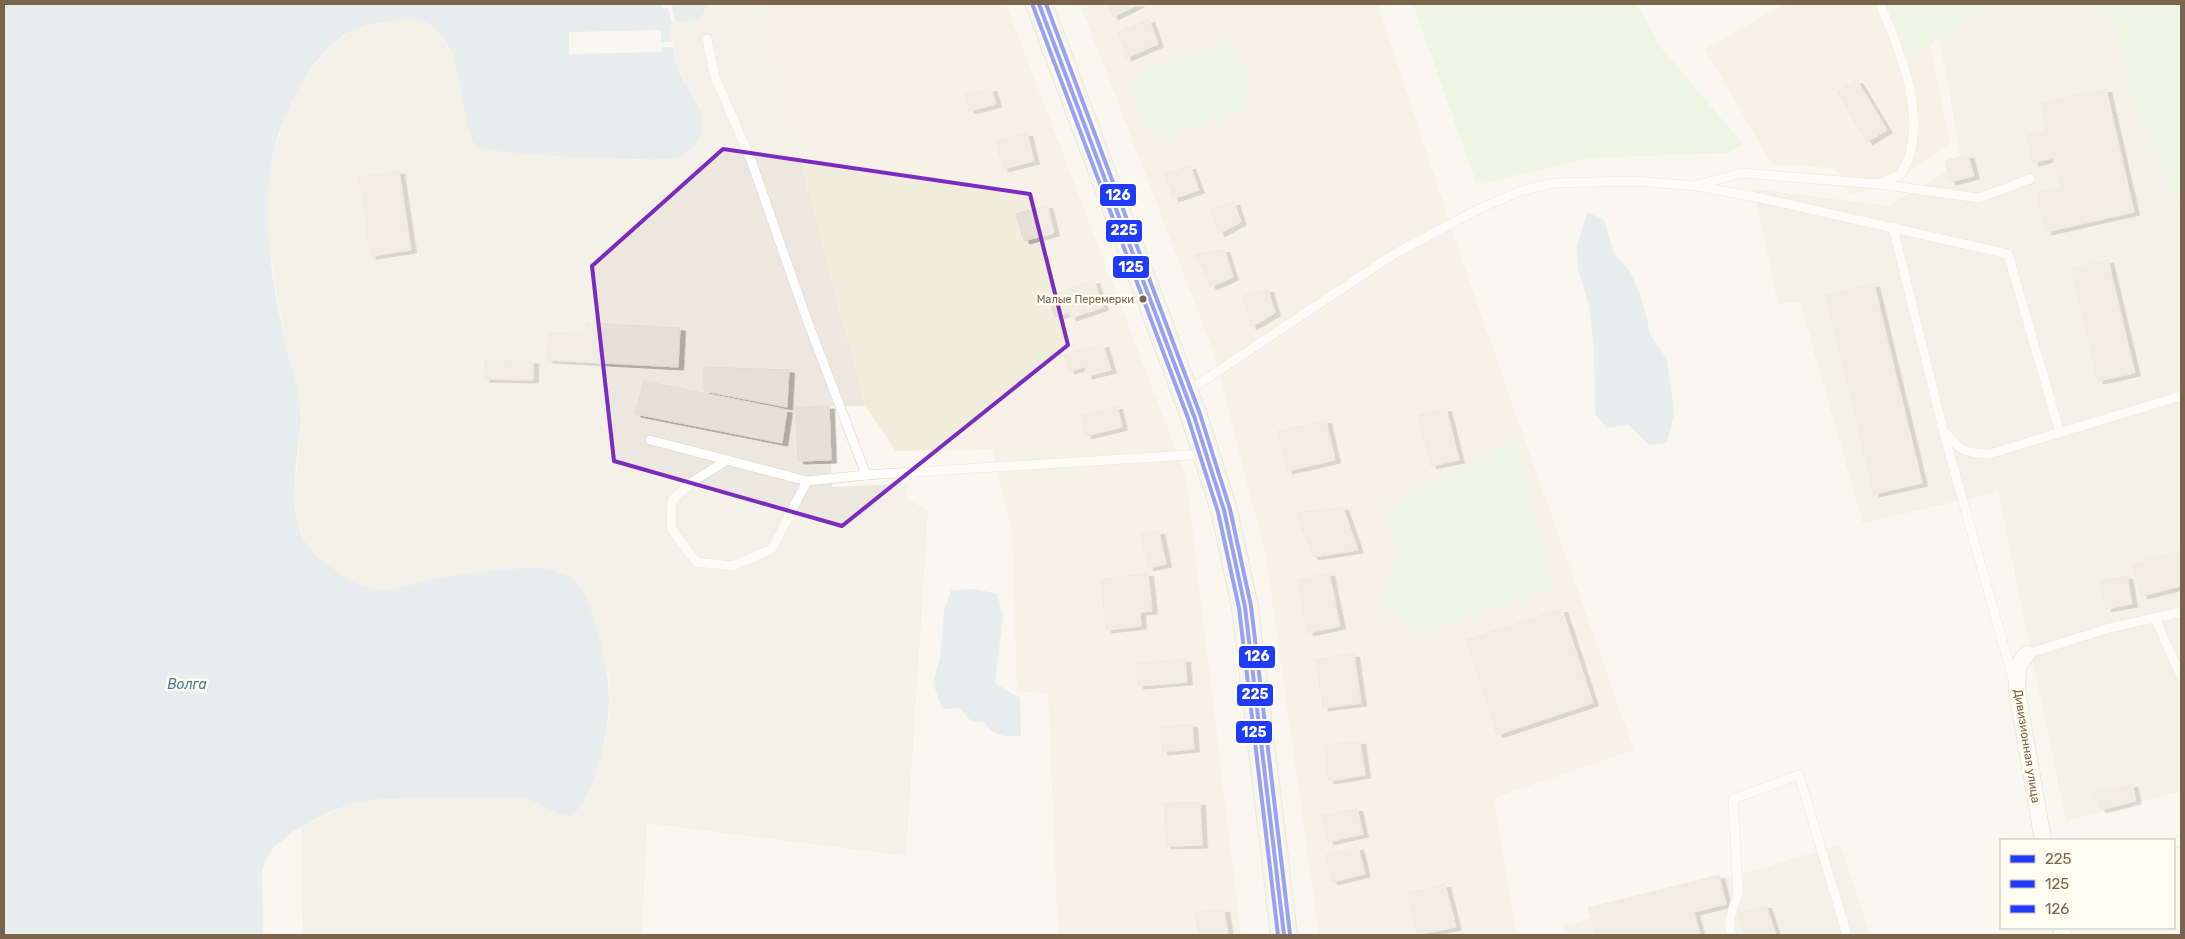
<svg xmlns="http://www.w3.org/2000/svg" width="2185" height="939" viewBox="0 0 2185 939" font-family="Rubik,sans-serif">
<style>
.residential{fill:#f2ecdd}
.industrial{fill:#ede8df}
.green{fill:#e2f1da}
.water{fill:#d0e3ea}
.pier{fill:#f9f7ef}
.building{fill:#e6e0d6;stroke:#e2dcd1;filter:url(#shadow)}
.lines{fill:none;stroke-linecap:round;stroke-linejoin:round}
.lane-casing{stroke:#d9d4cd;stroke-width:10}
.street-casing{stroke:#d9d4cd;stroke-width:18}
.primary-casing{stroke:#dad4cb;stroke-width:28}
.lane{stroke:#fefefd;stroke-width:9}
.street{stroke:#fefefd;stroke-width:16}
.primary{stroke:#f3f1e7;stroke-width:26}
.bus-1-casing{stroke:#fffcf2;stroke-width:8}
.bus-2-casing{stroke:#fffcf2;stroke-width:8}
.bus-3-casing{stroke:#fffcf2;stroke-width:8}
.bus-1{stroke:#1f3bff;stroke-width:4}
.bus-2{stroke:#1f3bff;stroke-width:4}
.bus-3{stroke:#1f3bff;stroke-width:4}
.marked{fill:none;stroke:#7b2cbf;stroke-width:4;stroke-linejoin:round}
.bus-dot{fill:#7a644c;stroke:#fffcf2;stroke-width:2}
.labels{text-anchor:middle;dominant-baseline:central;stroke-width:5;stroke-linejoin:round;paint-order:stroke}
.bus-label{font-size:11px;fill:#7a644c;stroke:#fffcf2;text-anchor:end}
.street-label{font-size:12px;fill:#7a644c;stroke:#fffcf2}
.water-label{font-size:14px;font-style:italic;fill:#487b94;stroke:#fffcf2}
.line-badge{stroke:#fffcf2;stroke-width:2}
.badge-label{font-size:14px;text-anchor:middle;font-weight:bold;fill:#fff}
</style>
<defs>
<filter id="shadow"><feDropShadow dx="5.5" dy="3" stdDeviation="0" flood-color="#0004"/></filter>
</defs>
<rect width="100%" height="100%" fill="#f9f7ef"/>
<g class="residential">
<polygon points="759,4 1006,4 1186,476 1241,935 1058,935 1048,694 1017,691 1012,531 992,449 896,451 865,406"/>
<polygon points="1080,4 1378,4 1463,263 1634,750 1494,798 1517,935 1319,935 1266,558 1214,353"/>
<polygon points="1784,4 1922,4 1950,143 1890,185 1850,194 1834,168 1772,165 1705,49"/>
</g>
<g class="industrial">
<polygon points="707,4 759,4 865,406 829,406 832,487 909,484 906,498 928,511 906,856 647,823 642,935 303,935 301,869 302,827 350,804 381,799 524,798 539,802 549,809 588,793 606,736 610,711 609,675 585,597 560,571 540,568 476,573 440,578 406,588 375,590 361,586 341,575 309,549 298,523 294,499 302,416 297,387 287,350 278,300 267,233 267,192 274,153 287,110 301,84 318,61 335,42 358,27 410,18 430,24 440,33 450,52 459,75 470,138 634,160 676,159 690,150 700,138 702,122 699,103 690,91 677,65 669,28 672,23 682,22 706,10"/>
<polygon points="1933,4 2181,4 2181,791 2066,821 1998,492 1863,523 1800,302 1778,304 1754,189 1888,206 1962,163"/>
<polygon points="1840,845 1870,935 1566,935 1563,926"/>
</g>
<g class="green">
<polygon points="1413,4 1637,4 1658,44 1744,145 1726,153 1587,158 1477,185"/>
<polygon points="1886,4 1988,4 1913,56"/>
<polygon points="2090,4 2181,4 2181,206 2135,107 2118,23"/>
<polygon points="1229,45 1246,71 1248,108 1162,139 1139,114 1132,87 1145,70 1179,57"/>
<polygon points="1517,438 1553,589 1459,620 1415,629 1387,611 1383,593 1397,560 1388,507"/>
</g>
<g class="water">
<path d="M4,4H707C704,24 686,19 672,23L669,28C672,41 673,55 678,68C686,92 710,108 700,136C697,146 686,155 677,158C662,163 489,154 478,147C459,135 468,51 432,26C420,18 407,19 393,21C382,23 370,23 360,27C328,38 304,76 290,105C253,181 269,271 287,349C292,371 300,392 301,414C302,425 299,436 298,447C294,481 288,523 312,551C317,557 324,562 331,567C376,602 390,589 439,578C463,573 489,572 513,569C529,568 548,566 562,573C567,575 572,578 576,582C593,600 608,668 609,692C611,725 596,793 572,816C554,815 541,803 524,798L381,799L350,804L328,813L294,831L273,848L265,861L262,873L263,935H4Z"/>
<polygon points="1587,212 1604,220 1614,254 1629,270 1641,296 1651,336 1667,359 1674,413 1667,443 1649,445 1629,425 1607,428 1595,414 1594,347 1589,306 1578,269 1577,246"/>
<path d="M976,589L997,594L1003,615L995,683L1020,698L1021,736C1004,737 993,736 984,722L971,721L959,708L942,709L933,683L940,658L944,611L951,590Z"/>
</g>
<g class="pier">
<polygon points="662,4 678,4 672,6 676,22 672,23 668,8 663,9"/>
<polygon points="661,30 661,42 673,42 673,47 661,47 661,52 569,54 569,32"/>
</g>
<g class="building">
<polygon points="1108,4 1139,4 1113,17"/>
<polygon points="1149,19 1158,44 1126,58 1118,32"/>
<polygon points="1857,80 1887,130 1867,142 1837,92"/>
<polygon points="991,88 996,104 969,111 965,95"/>
<polygon points="2106,89 2134,212 2046,232 2037,193 2060,188 2053,158 2033,163 2027,135 2047,131 2041,103"/>
<polygon points="1027,133 1034,161 1003,169 996,141"/>
<polygon points="1968,155 1974,176 1950,182 1945,161"/>
<polygon points="1190,166 1199,190 1173,199 1165,174"/>
<polygon points="399,171 411,250 371,256 359,177"/>
<polygon points="1234,202 1241,222 1219,234 1211,209"/>
<polygon points="1047,205 1054,233 1024,241 1016,214"/>
<polygon points="1224,249 1233,277 1211,287 1195,255"/>
<polygon points="2108,260 2135,373 2098,381 2071,269"/>
<polygon points="1094,280 1103,307 1071,318 1069,312 1055,317 1048,296"/>
<polygon points="1874,284 1922,483 1874,494 1826,296"/>
<polygon points="1268,289 1275,313 1251,327 1243,296"/>
<polygon points="586,323 680,328 678,367 547,360 549,332 585,334"/>
<polygon points="1103,344 1111,370 1087,376 1085,367 1069,371 1064,355"/>
<polygon points="485,360 533,361 533,380 484,379"/>
<polygon points="704,367 789,370 787,407 704,391"/>
<polygon points="644,381 787,410 782,443 635,414"/>
<polygon points="829,406 831,460 798,461 796,407"/>
<polygon points="1117,406 1122,427 1086,436 1081,415"/>
<polygon points="1446,408 1459,460 1431,466 1418,415"/>
<polygon points="1326,420 1335,460 1287,471 1278,431"/>
<polygon points="1343,507 1358,550 1313,557 1296,513"/>
<polygon points="1159,531 1166,564 1148,568 1141,535"/>
<polygon points="2181,551 2181,586 2142,596 2133,564"/>
<polygon points="1148,573 1152,611 1140,612 1141,626 1106,630 1101,579"/>
<polygon points="1329,573 1340,626 1308,633 1297,580"/>
<polygon points="2127,576 2132,604 2106,609 2100,581"/>
<polygon points="1562,609 1593,703 1497,735 1466,640"/>
<polygon points="1354,654 1361,703 1323,708 1316,659"/>
<polygon points="1185,659 1187,682 1138,686 1136,663"/>
<polygon points="1192,724 1194,749 1162,752 1160,727"/>
<polygon points="1360,741 1365,775 1329,781 1324,746"/>
<polygon points="2132,784 2136,801 2100,810 2095,793"/>
<polygon points="1200,802 1202,845 1166,846 1164,803"/>
<polygon points="1357,808 1363,834 1328,842 1322,816"/>
<polygon points="1358,847 1365,874 1332,882 1326,855"/>
<polygon points="1719,875 1726,904 1694,912 1700,935 1595,935 1588,908"/>
<polygon points="1445,884 1456,927 1417,935 1407,893"/>
<polygon points="1766,905 1776,935 1745,935 1738,914"/>
<polygon points="1224,909 1228,935 1198,935 1195,913"/>
</g>
<g class="lines">
<g class="lane-casing">
<g id="lane">
<polyline points="707,39 715,77 751,160 806,317 866,475"/>
<polyline points="1879,184 1979,198 2030,179"/>
<path d="M1698,185L1741,173L1879,184L1901,174C1904,166 1910,158 1911,149C1922,104 1898,45 1880,4"/>
<path d="M1893,227L1943,430C1959,449 1964,454 1989,454L2181,396"/>
<polyline points="1188,391 1394,254 1479,209 1520,191 1553,183 1636,181 1696,186 1756,197 2008,254 2060,433"/>
<polyline points="1944,434 2013,679"/>
<polyline points="650,440 807,481 866,475 1205,454"/>
<polyline points="727,460 692,482 672,500 671,528 696,562 733,566 772,549 807,481"/>
<polyline points="2155,618 2181,677"/>
<polyline points="2027,654 2109,628 2181,612"/>
<polyline points="2174,843 2181,841"/>
<polyline points="1732,935 1729,922 1738,893 1733,799 1799,775 1847,935"/>
</g>
</g>
<g class="street-casing">
<g id="street">
<polyline points="2027,654 2018,666 2017,691 2043,840"/>
<polyline points="2061,928 2063,935"/>
</g>
</g>
<g class="primary-casing">
<polyline id="primary" points="1039,4 1194,416 1224,510 1245,607 1284,935"/>
</g>
<use href="#lane" class="lane"/>
<use href="#street" class="street"/>
<use href="#primary" class="primary"/>
<g class="bus-1-casing">
<polyline id="bus-1" points="1039,4 1194,416 1224,510 1245,607 1284,935"/>
</g>
<g class="bus-2-casing">
<polyline id="bus-2" points="1033,6 1188,418 1218,512 1239,608 1278,935"/>
</g>
<g class="bus-3-casing">
<polyline id="bus-3" points="1046,4 1200,414 1230,509 1251,606 1290,934"/>
</g>
<use href="#bus-1" class="bus-1"/>
<use href="#bus-2" class="bus-2"/>
<use href="#bus-3" class="bus-3"/>
</g>
<path d="M0 0H2185V939H0ZM723,149L1030,194L1068,345L842,526L614,461L592,266Z" fill="#f9f7ef" fill-opacity=".55" fill-rule="evenodd"/>
<path class="marked" d="M723,149L1030,194L1068,345L842,526L614,461L592,266Z"/>
<circle class="bus-dot" cx="1143" cy="299" r="4.5"/>
<g class="labels">
<g class="bus-label">
<text x="1134" y="299">Малые Перемерки</text>
</g>
<g class="street-label">
<text transform="translate(2027 746) rotate(81)">Дивизионная улица</text>
</g>
<g class="water-label">
<text x="187" y="684">Волга</text>
</g>
</g>
<g class="line-badge">
<rect x="1099" y="183" width="38" height="24" rx="5" fill="#1f3bff"/>
<rect x="1105" y="219" width="38" height="24" rx="5" fill="#1f3bff"/>
<rect x="1112" y="255" width="38" height="24" rx="5" fill="#1f3bff"/>
<rect x="1238" y="645" width="38" height="24" rx="5" fill="#1f3bff"/>
<rect x="1236" y="683" width="38" height="24" rx="5" fill="#1f3bff"/>
<rect x="1235" y="720" width="38" height="24" rx="5" fill="#1f3bff"/>
</g>
<g class="badge-label">
<text x="1118" y="200">126</text>
<text x="1124" y="235">225</text>
<text x="1131" y="272">125</text>
<text x="1257" y="661">126</text>
<text x="1255" y="699">225</text>
<text x="1254" y="737">125</text>
</g>
<rect width="2185" height="939" fill="none" stroke="#7a644c" stroke-width="10"/>
<rect x="2000" y="839" width="175" height="90" fill="#fffcf2" stroke="#cabfb0"/>
<rect x="2010" y="855" width="25" height="8" fill="#1f3bff" stroke="#cabfb0"/>
<text x="2045" y="864" font-size="15" fill="#7a644c">225</text>
<rect x="2010" y="880" width="25" height="8" fill="#1f3bff" stroke="#cabfb0"/>
<text x="2045" y="889" font-size="15" fill="#7a644c">125</text>
<rect x="2010" y="905" width="25" height="8" fill="#1f3bff" stroke="#cabfb0"/>
<text x="2045" y="914" font-size="15" fill="#7a644c">126</text>
</svg>
